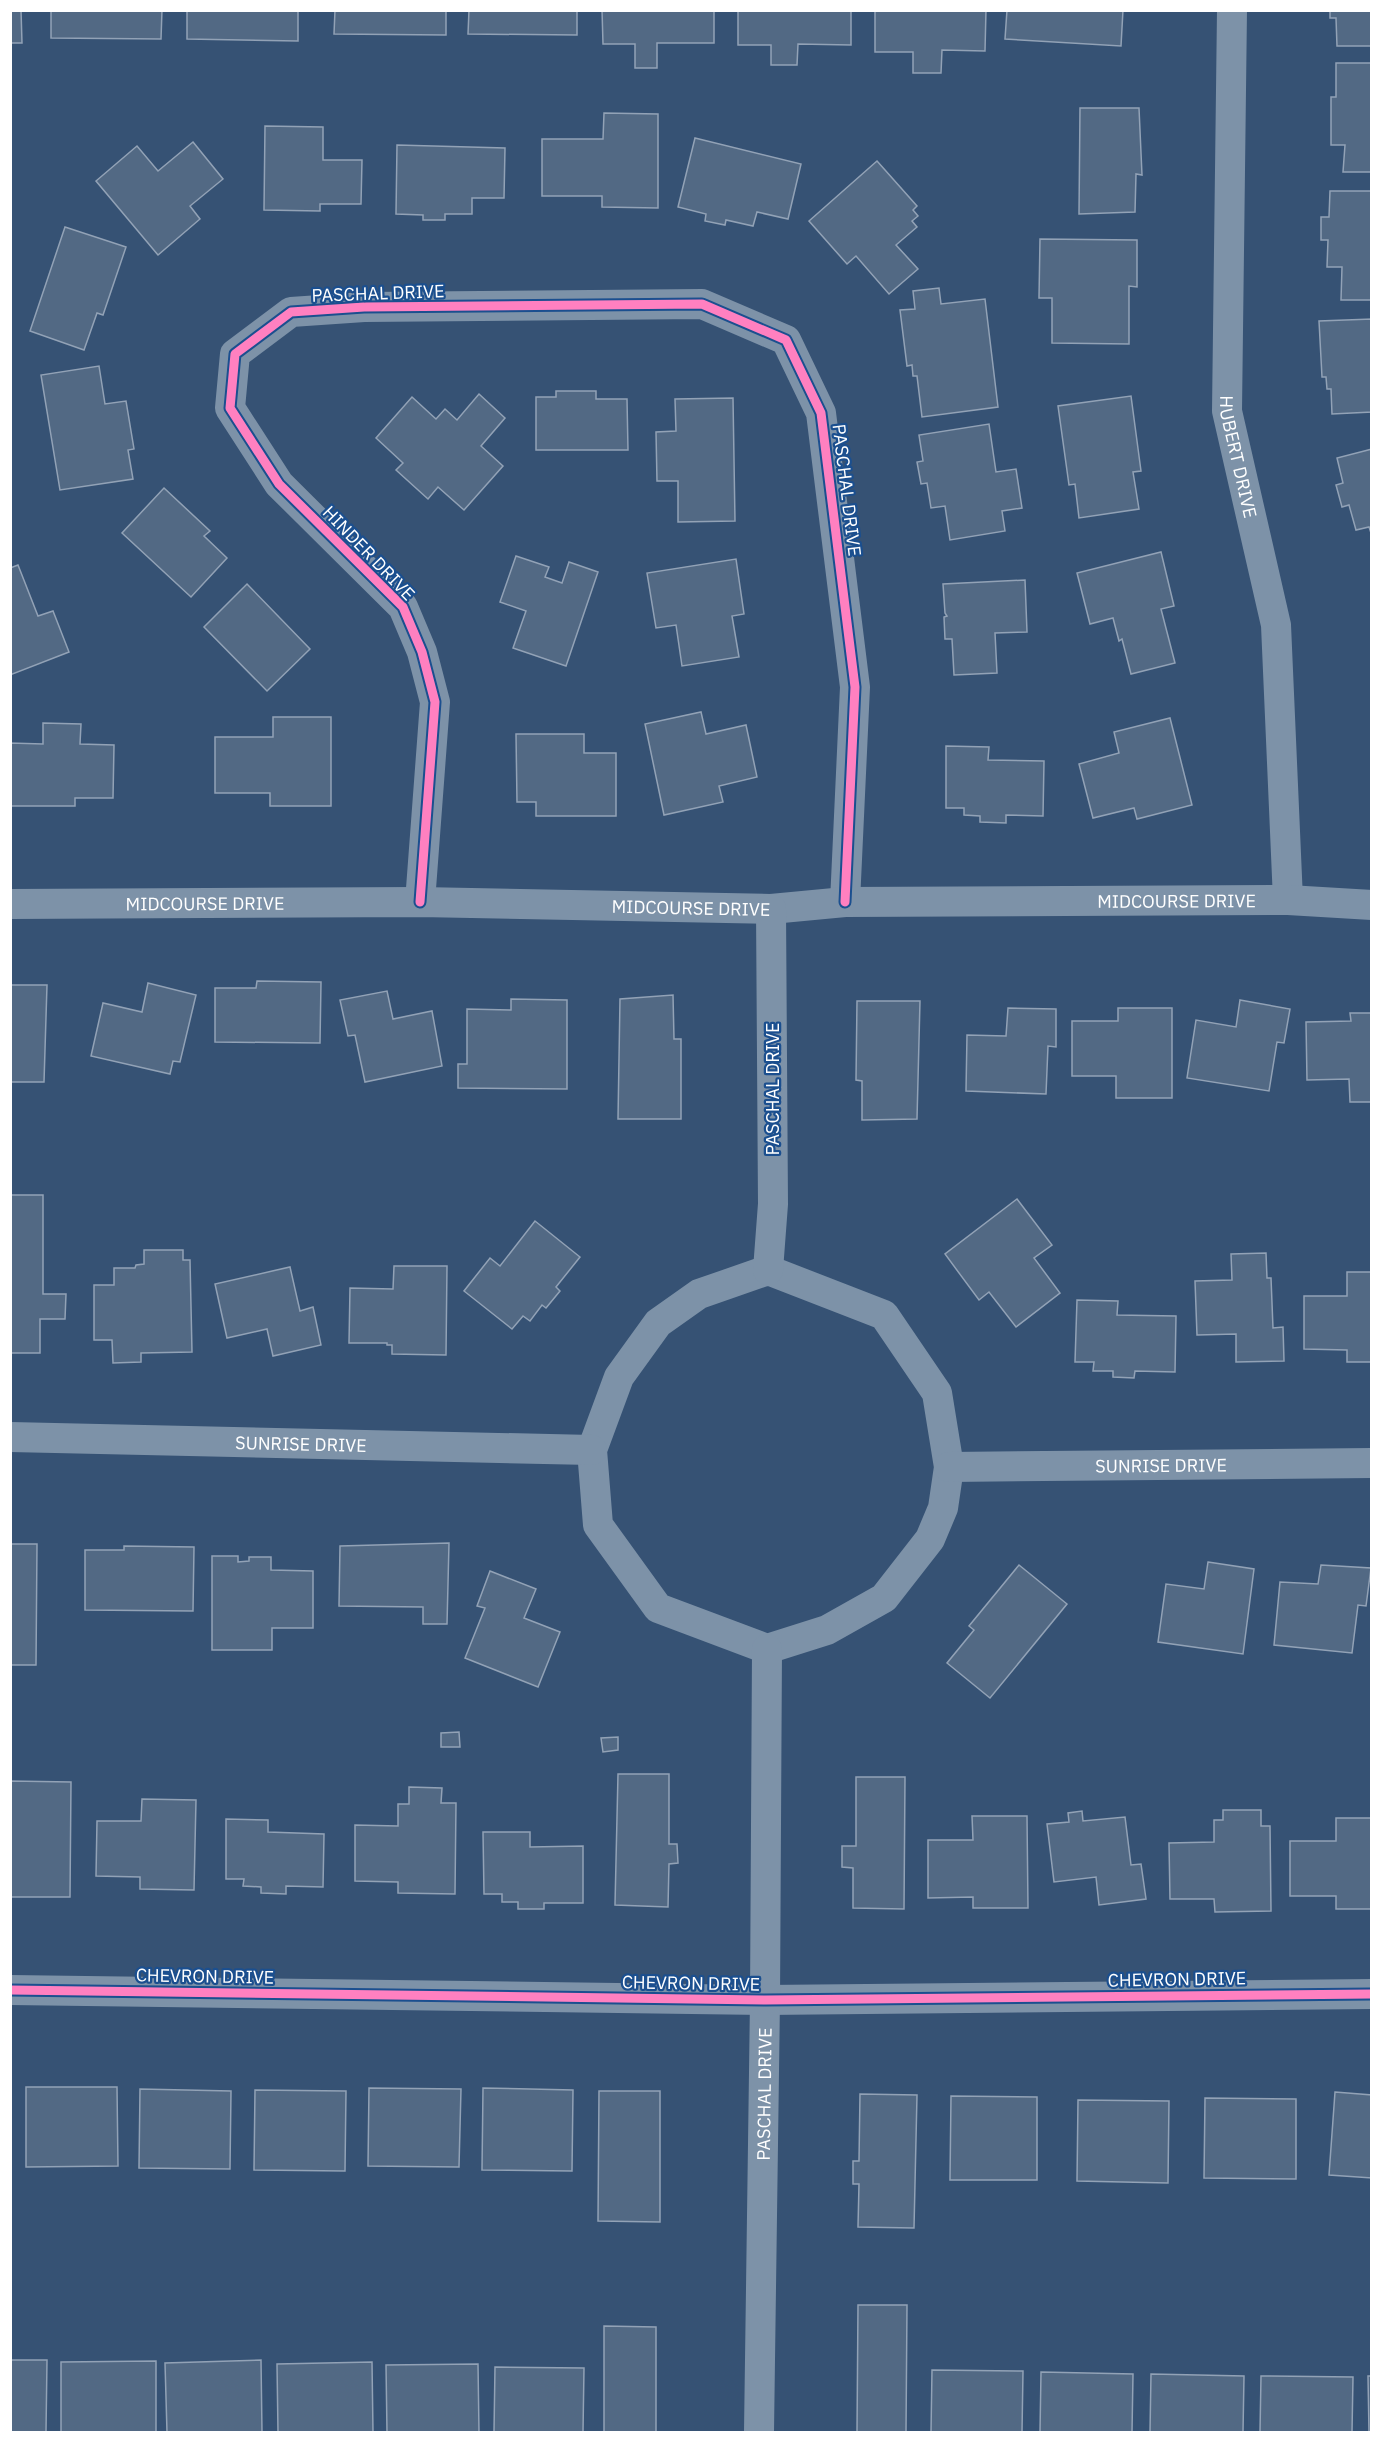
<svg xmlns="http://www.w3.org/2000/svg" width="1382" height="2443" viewBox="0 0 1382 2443" font-family="'IBM Plex Sans',sans-serif">
<style>
.building{fill:#526984;stroke:#92a2b6;stroke-width:1.5}
.lines{fill:none;stroke-linecap:round;stroke-linejoin:round}
.minor{stroke:#7d92a8;stroke-width:30}
.cycleway-casing{stroke:#1b4f8f;stroke-width:13}
.cycleway{stroke:#ff80c0;stroke-width:9}
.labels{text-anchor:middle;dominant-baseline:central;stroke-width:4.5;stroke-linejoin:round;paint-order:stroke}
.street-label{font-size:18px;fill:#fff;stroke:#1b4f8f}
</style>
<rect width="100%" height="100%" fill="#365274"/>
<g class="building">
<polygon points="10,10 21,10 22,43 10,43"/>
<polygon points="51,10 162,10 161,39 51,38"/>
<polygon points="187,10 298,10 298,41 187,39"/>
<polygon points="335,10 446,10 446,35 334,34"/>
<polygon points="469,10 577,10 577,35 468,34"/>
<polygon points="602,10 714,10 714,43 657,43 657,68 635,68 635,44 603,44"/>
<polygon points="738,10 851,10 851,45 798,44 797,65 771,65 771,45 738,45"/>
<polygon points="875,10 986,10 985,51 942,50 941,73 913,73 913,52 875,52"/>
<polygon points="1007,10 1123,10 1121,46 1005,39"/>
<polygon points="1330,10 1372,10 1372,46 1337,46 1336,18 1330,18"/>
<polygon points="1336,63 1372,63 1372,172 1343,172 1345,145 1331,145 1331,97 1336,97"/>
<polygon points="1080,108 1139,108 1142,175 1136,174 1135,212 1079,214"/>
<polygon points="604,113 658,114 658,208 602,207 602,196 542,196 542,139 603,139"/>
<polygon points="265,126 323,127 323,160 362,160 361,204 320,204 320,211 264,210"/>
<polygon points="695,138 801,164 788,219 757,212 753,226 726,220 725,225 705,221 706,214 678,207"/>
<polygon points="193,142 223,179 190,206 200,219 158,255 96,181 137,146 158,171"/>
<polygon points="397,145 505,148 504,198 472,198 472,214 445,214 445,220 423,220 423,215 396,214"/>
<polygon points="877,161 917,206 913,210 918,216 912,221 917,227 896,245 918,269 889,294 856,256 847,264 809,221"/>
<polygon points="1330,191 1372,191 1372,300 1341,300 1342,267 1327,267 1328,240 1321,240 1321,217 1329,217"/>
<polygon points="65,227 126,247 103,315 97,313 84,350 30,331"/>
<polygon points="1040,239 1137,240 1137,287 1129,286 1129,344 1052,343 1052,298 1039,298"/>
<polygon points="939,288 941,304 985,299 998,407 922,417 917,376 913,376 912,365 907,366 900,310 915,309 913,291"/>
<polygon points="1372,319 1372,412 1332,414 1331,389 1327,389 1326,377 1322,377 1319,321"/>
<polygon points="99,366 105,404 126,401 134,449 128,450 133,479 60,490 41,375"/>
<polygon points="556,391 596,391 596,399 627,399 628,450 536,450 536,397 556,397"/>
<polygon points="479,394 505,418 481,446 503,466 464,510 438,487 428,499 396,470 403,463 376,438 412,397 436,419 445,409 457,420"/>
<polygon points="1131,396 1141,471 1133,472 1139,509 1079,518 1075,484 1069,485 1058,406"/>
<polygon points="733,398 735,521 678,522 678,481 657,481 656,432 676,431 675,399"/>
<polygon points="989,424 996,472 1016,469 1022,508 1002,511 1005,531 950,540 945,506 931,508 927,483 921,484 917,462 923,461 919,435"/>
<polygon points="1372,449 1372,536 1369,527 1356,530 1349,505 1342,507 1336,485 1343,483 1337,458"/>
<polygon points="164,488 210,531 204,536 227,558 191,597 122,533"/>
<polygon points="1161,552 1174,606 1161,609 1175,663 1131,674 1122,639 1119,641 1113,618 1090,624 1077,573"/>
<polygon points="516,556 549,567 545,577 562,583 569,562 598,572 566,666 513,648 526,611 500,602"/>
<polygon points="736,559 744,614 732,616 739,657 682,666 676,625 656,628 647,573"/>
<polygon points="18,565 38,616 53,611 69,652 10,675 10,568"/>
<polygon points="1025,580 1027,632 995,633 997,673 954,675 952,639 945,639 944,617 947,616 945,613 943,584"/>
<polygon points="247,584 310,649 267,691 204,627"/>
<polygon points="701,712 706,734 746,725 757,777 719,786 723,802 664,815 645,724"/>
<polygon points="273,717 331,717 331,806 270,806 270,793 215,793 215,737 273,737"/>
<polygon points="1170,718 1192,805 1137,819 1134,808 1093,818 1079,764 1119,753 1114,732"/>
<polygon points="43,723 81,724 80,744 114,745 113,798 75,798 75,806 10,806 10,743 43,744"/>
<polygon points="516,734 584,734 584,753 616,753 616,816 536,816 536,802 517,802"/>
<polygon points="946,746 989,747 988,760 1044,761 1043,816 1006,815 1006,823 980,822 980,816 964,815 964,808 946,808"/>
<polygon points="257,981 321,982 320,1043 215,1042 215,988 256,988"/>
<polygon points="148,983 196,995 180,1062 173,1061 170,1074 91,1056 103,1003 142,1012"/>
<polygon points="10,985 47,985 44,1082 10,1082"/>
<polygon points="387,991 393,1019 432,1011 442,1066 365,1082 355,1035 348,1036 340,1000"/>
<polygon points="673,995 674,1039 681,1039 681,1119 618,1119 620,999"/>
<polygon points="511,999 567,1000 567,1089 458,1088 458,1064 467,1064 467,1009 511,1010"/>
<polygon points="1240,1000 1290,1009 1284,1043 1277,1042 1269,1091 1187,1078 1196,1020 1236,1027"/>
<polygon points="857,1001 920,1001 917,1119 862,1120 862,1081 856,1080"/>
<polygon points="1008,1008 1056,1009 1056,1047 1048,1046 1046,1094 966,1091 967,1035 1006,1036"/>
<polygon points="1118,1008 1172,1008 1172,1098 1116,1098 1116,1076 1072,1076 1072,1021 1118,1021"/>
<polygon points="1350,1013 1372,1013 1372,1102 1350,1102 1349,1079 1307,1080 1306,1022 1351,1021"/>
<polygon points="10,1195 43,1195 43,1294 66,1294 65,1319 40,1319 40,1353 10,1353"/>
<polygon points="1017,1199 1052,1245 1034,1258 1060,1293 1016,1327 989,1292 979,1300 945,1254"/>
<polygon points="535,1221 580,1257 556,1287 560,1291 546,1308 542,1305 530,1321 523,1316 512,1329 464,1291 490,1258 500,1266"/>
<polygon points="144,1250 183,1250 183,1260 190,1260 192,1352 141,1353 141,1362 113,1363 112,1340 94,1340 94,1285 114,1285 114,1268 135,1268 136,1265 144,1264"/>
<polygon points="1266,1253 1267,1278 1271,1278 1273,1328 1283,1327 1284,1361 1236,1362 1236,1334 1197,1335 1195,1281 1232,1280 1231,1254"/>
<polygon points="394,1266 447,1266 446,1355 392,1354 392,1345 387,1345 387,1343 349,1343 350,1288 393,1289"/>
<polygon points="290,1267 300,1311 313,1307 321,1345 273,1356 267,1329 227,1338 215,1284"/>
<polygon points="1347,1272 1372,1272 1372,1362 1347,1362 1347,1350 1304,1349 1304,1296 1347,1296"/>
<polygon points="1077,1300 1118,1301 1117,1315 1176,1316 1175,1372 1135,1371 1134,1378 1113,1377 1113,1371 1093,1371 1094,1362 1075,1362"/>
<polygon points="449,1543 447,1624 423,1624 423,1607 339,1606 340,1546"/>
<polygon points="10,1544 37,1544 36,1665 10,1665"/>
<polygon points="124,1546 194,1547 193,1611 85,1610 85,1550 124,1550"/>
<polygon points="212,1556 238,1556 238,1562 249,1561 249,1557 271,1557 271,1570 313,1571 313,1628 272,1628 272,1650 212,1650"/>
<polygon points="1208,1562 1254,1569 1243,1654 1158,1642 1166,1584 1204,1589"/>
<polygon points="1019,1565 1067,1604 990,1698 947,1663 974,1630 969,1626"/>
<polygon points="1321,1565 1371,1568 1366,1606 1358,1605 1352,1653 1274,1645 1280,1582 1318,1584"/>
<polygon points="490,1571 536,1589 524,1618 560,1632 538,1687 465,1658 485,1608 477,1606"/>
<polygon points="459,1732 460,1747 441,1747 441,1733"/>
<polygon points="618,1737 618,1750 603,1752 601,1738"/>
<polygon points="618,1774 669,1774 669,1844 677,1844 678,1863 669,1864 668,1907 615,1905"/>
<polygon points="856,1777 905,1777 904,1909 853,1908 853,1868 842,1867 842,1846 856,1846"/>
<polygon points="10,1781 71,1782 70,1897 10,1897"/>
<polygon points="409,1787 442,1788 441,1803 456,1803 455,1894 398,1893 398,1882 355,1881 355,1825 398,1826 398,1804 409,1804"/>
<polygon points="142,1799 196,1800 194,1890 140,1889 140,1877 96,1876 97,1821 141,1821"/>
<polygon points="1223,1810 1261,1810 1261,1826 1270,1826 1271,1911 1215,1912 1214,1899 1170,1899 1169,1843 1214,1842 1214,1820 1223,1820"/>
<polygon points="1082,1811 1083,1821 1125,1817 1131,1865 1141,1864 1146,1899 1099,1905 1096,1877 1054,1882 1047,1824 1069,1822 1068,1813"/>
<polygon points="972,1816 1027,1816 1028,1908 973,1908 973,1897 928,1898 928,1840 973,1840"/>
<polygon points="1336,1818 1372,1818 1372,1909 1336,1909 1336,1896 1290,1896 1290,1841 1336,1841"/>
<polygon points="226,1819 268,1820 268,1832 324,1834 323,1887 286,1886 286,1894 261,1893 261,1887 243,1886 244,1879 226,1879"/>
<polygon points="483,1832 530,1832 530,1847 583,1846 583,1903 544,1903 544,1909 518,1909 518,1902 502,1902 502,1894 484,1894"/>
<polygon points="26,2087 117,2087 118,2166 26,2167"/>
<polygon points="369,2088 461,2089 459,2167 368,2166"/>
<polygon points="483,2088 573,2090 572,2171 482,2170"/>
<polygon points="140,2089 231,2091 230,2169 139,2168"/>
<polygon points="255,2090 346,2091 345,2171 254,2170"/>
<polygon points="599,2091 660,2091 660,2222 598,2221"/>
<polygon points="1335,2092 1372,2095 1372,2178 1329,2175"/>
<polygon points="860,2094 917,2095 914,2228 858,2227 859,2184 853,2184 853,2161 859,2161"/>
<polygon points="951,2096 1037,2097 1037,2180 950,2180"/>
<polygon points="1205,2098 1296,2099 1296,2179 1204,2178"/>
<polygon points="1078,2100 1169,2101 1168,2183 1077,2181"/>
<polygon points="858,2305 907,2305 906,2432 857,2432"/>
<polygon points="604,2326 656,2327 656,2432 604,2432"/>
<polygon points="10,2360 47,2360 46,2432 10,2432"/>
<polygon points="261,2360 262,2432 167,2432 165,2363"/>
<polygon points="156,2361 156,2432 61,2432 61,2362"/>
<polygon points="372,2362 373,2432 278,2432 277,2364"/>
<polygon points="478,2364 479,2432 387,2432 386,2365"/>
<polygon points="495,2367 584,2368 583,2432 494,2432"/>
<polygon points="932,2370 1023,2371 1022,2432 931,2432"/>
<polygon points="1041,2372 1133,2374 1132,2432 1040,2432"/>
<polygon points="1151,2374 1244,2376 1243,2432 1150,2432"/>
<polygon points="1261,2376 1353,2377 1352,2432 1260,2432"/>
<polygon points="1368,2376 1372,2376 1372,2432 1369,2432"/>
</g>
<g class="lines">
<g class="minor">
<path id="s1" d="M1232,10L1227,411L1276,625L1288,900"/>
<polyline points="420,902 435,702 422,652 403,607 279,484 230,408 235,354 291,312 364,307 702,304 786,340 821,413 855,687 845,902"/>
<path id="s2" d="M10,904L420,902L771,909L845,902L1288,900L1372,905"/>
<polygon points="768,1270 884,1315 937,1393 949,1467 943,1508 930,1539 884,1598 827,1630 767,1649 658,1608 598,1525 592,1450 619,1377 658,1323 699,1294"/>
<polyline points="768,1270 773,1204 771,909"/>
<path id="s3" d="M10,1437L592,1450"/>
<path id="s4" d="M949,1467L1372,1463"/>
<polyline points="10,1990 765,2000 1372,1994"/>
<path id="s5" d="M759,2432L765,2000L767,1649"/>
</g>
<g class="cycleway-casing">
<g id="cycleway">
<polyline points="420,902 435,702 422,652 403,607 279,484 230,408 235,354 291,312 364,307 702,304 786,340 821,413 855,687 845,902"/>
<polyline points="10,1990 765,2000 1372,1994"/>
</g>
</g>
<use href="#cycleway" class="cycleway"/>
</g>
<g class="labels">
<g class="street-label">
<text transform="translate(378 293) rotate(-2)">PASCHAL DRIVE</text>
<text stroke="none"><textPath href="#s1" startOffset="448">HUBERT DRIVE</textPath></text>
<text transform="translate(847 490) rotate(83)">PASCHAL DRIVE</text>
<text transform="translate(369 553) rotate(46)">HINDER DRIVE</text>
<text stroke="none"><textPath href="#s2" startOffset="1167">MIDCOURSE DRIVE</textPath></text>
<text stroke="none"><textPath href="#s2" startOffset="195">MIDCOURSE DRIVE</textPath></text>
<text stroke="none"><textPath href="#s2" startOffset="681">MIDCOURSE DRIVE</textPath></text>
<text transform="translate(772 1089) rotate(-90)">PASCHAL DRIVE</text>
<text stroke="none"><textPath href="#s3" startOffset="291">SUNRISE DRIVE</textPath></text>
<text stroke="none"><textPath href="#s4" startOffset="212">SUNRISE DRIVE</textPath></text>
<text transform="translate(205 1976) rotate(1)">CHEVRON DRIVE</text>
<text transform="translate(1177 1979) rotate(-1)">CHEVRON DRIVE</text>
<text transform="translate(691 1983) rotate(1)">CHEVRON DRIVE</text>
<text stroke="none"><textPath href="#s5" startOffset="338">PASCHAL DRIVE</textPath></text>
</g>
</g>
<rect width="1382" height="2443" fill="none" stroke="#ffffff" stroke-width="24"/>
</svg>
